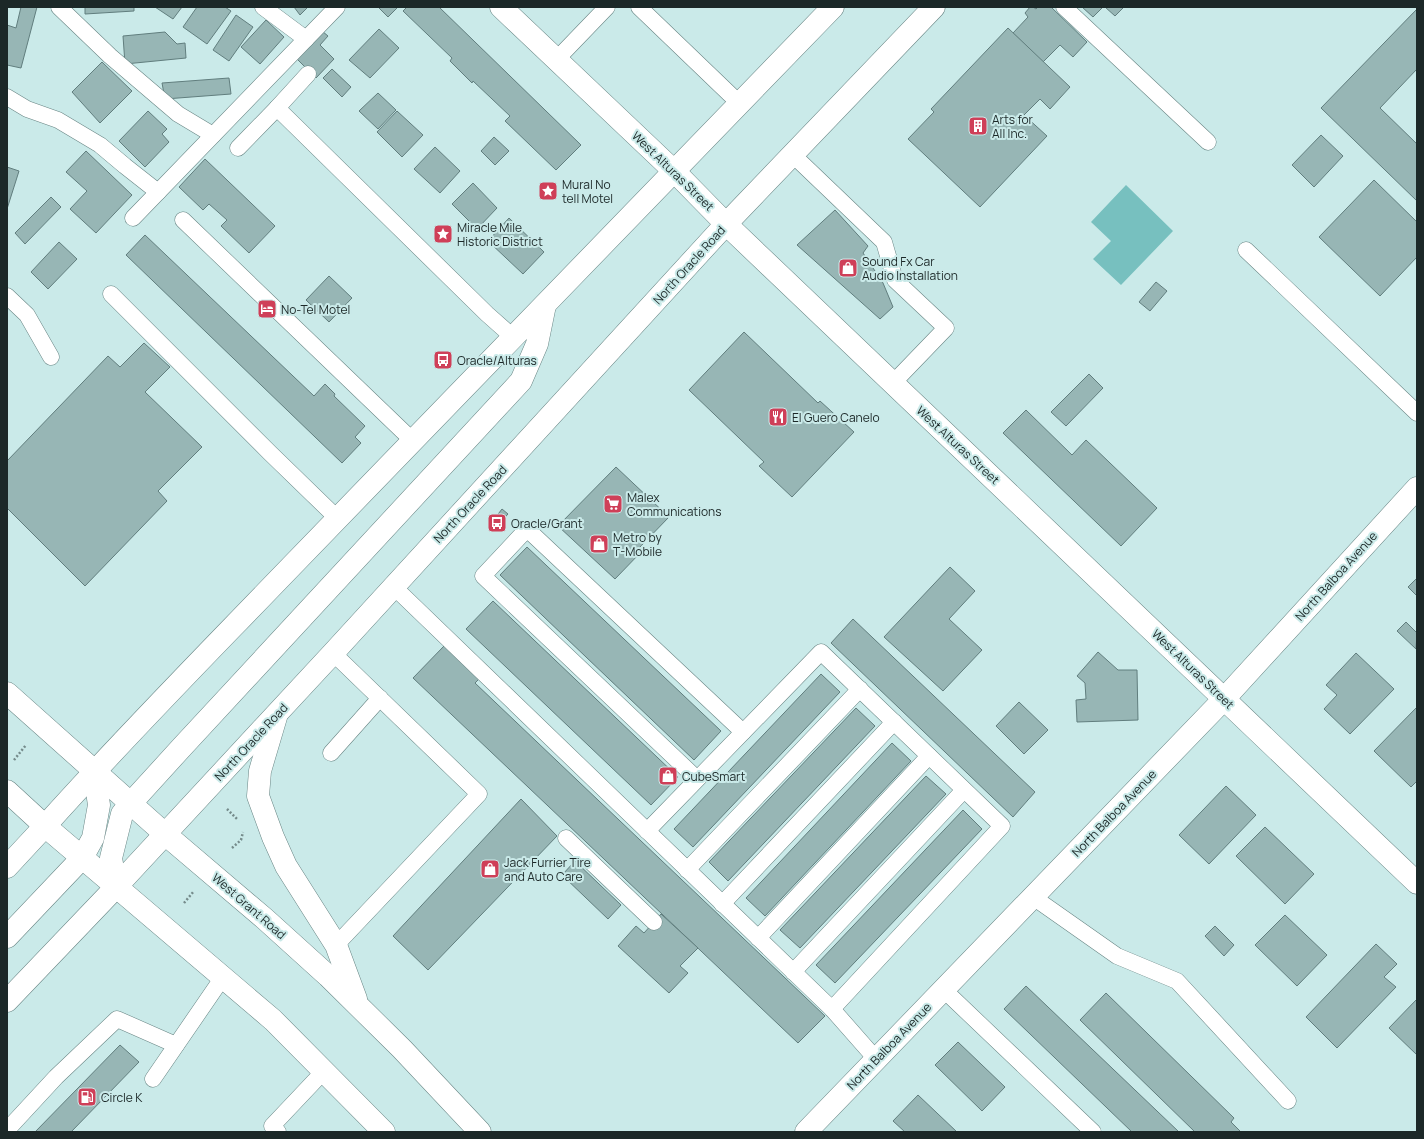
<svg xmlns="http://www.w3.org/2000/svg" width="1424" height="1139" viewBox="0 0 1424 1139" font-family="Manrope,sans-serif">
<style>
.green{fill:#77c0bf}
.building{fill:#97b6b5;stroke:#617e7e}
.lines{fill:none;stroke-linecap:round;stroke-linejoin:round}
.service-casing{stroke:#688584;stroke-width:17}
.minor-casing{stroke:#688584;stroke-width:23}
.secondary-casing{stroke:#688584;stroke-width:23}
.primary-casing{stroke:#688584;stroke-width:23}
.path{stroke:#758b8b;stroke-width:2.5;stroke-dasharray:2 2;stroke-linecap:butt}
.service{stroke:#fff;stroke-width:16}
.minor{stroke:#fff;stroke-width:22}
.secondary{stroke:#fff;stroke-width:22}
.primary{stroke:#fff;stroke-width:22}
.labels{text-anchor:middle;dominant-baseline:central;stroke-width:4;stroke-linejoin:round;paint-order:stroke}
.poi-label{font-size:12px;fill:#1c2828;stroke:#caeae9;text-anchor:start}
.street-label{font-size:12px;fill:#1c2828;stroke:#caeae9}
</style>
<rect width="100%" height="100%" fill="#caeae9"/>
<polygon class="green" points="1126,185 1173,231 1121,285 1093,259 1111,241 1091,222"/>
<g class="building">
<polygon points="21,7 37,7 21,68 7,65 7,25 16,28"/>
<polygon points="85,7 134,7 134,11 85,14"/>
<polygon points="155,7 182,7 173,19"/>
<polygon points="197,7 225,7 231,11 207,44 183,27"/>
<polygon points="294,7 308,7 300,15"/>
<polygon points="378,7 398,7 388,17"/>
<polygon points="407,7 439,7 581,145 556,170 505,121 510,116 473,81 472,83 450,61 452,58 403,11"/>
<polygon points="1030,7 1033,7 1036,9 1038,7 1051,7 1087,42 1073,57 1060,45 1043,62 1013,33 1028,17 1025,13"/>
<polygon points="1082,7 1103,7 1093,17"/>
<polygon points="1105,7 1124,7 1115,16"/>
<polygon points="1417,9 1417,69 1380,108 1417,144 1417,201 1321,108"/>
<polygon points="236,15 253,27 229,61 213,50"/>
<polygon points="266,20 284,37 260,64 241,47"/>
<polygon points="1008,28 1070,87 1050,109 1040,99 1024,115 1047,136 980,207 908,139 934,112 931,109"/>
<polygon points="379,29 399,48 370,78 349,60"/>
<polygon points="322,31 328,36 320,45 334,59 316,78 296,58"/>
<polygon points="165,32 177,44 185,43 186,58 125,64 123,36"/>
<polygon points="102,62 132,91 100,123 72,92"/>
<polygon points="332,69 351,87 342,97 323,78"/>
<polygon points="229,78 231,94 165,99 162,83"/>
<polygon points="378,93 396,110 378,129 359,111"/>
<polygon points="148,111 167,129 162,134 169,142 145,167 119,141"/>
<polygon points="397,111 423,135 402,157 377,132"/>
<polygon points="1321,135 1343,156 1314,187 1292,165"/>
<polygon points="494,137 509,151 495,165 481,151"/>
<polygon points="435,147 460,171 440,193 414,169"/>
<polygon points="86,151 132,195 96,233 70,209 87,191 66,172"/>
<polygon points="205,159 275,226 249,253 221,226 227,220 209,204 203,210 179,187"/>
<polygon points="7,167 19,171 7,209"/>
<polygon points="1374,180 1417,222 1417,257 1380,296 1319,237"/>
<polygon points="473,183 497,208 477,229 452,204"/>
<polygon points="51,197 61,207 25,244 15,233"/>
<polygon points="835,210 868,246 863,253 883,283 893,307 880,319 797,245"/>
<polygon points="509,218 544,252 523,274 488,241"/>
<polygon points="145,235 314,396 325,384 335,394 334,396 365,426 355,437 361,443 342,463 126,255"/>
<polygon points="59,242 77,259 48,289 31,272"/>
<polygon points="329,276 352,298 329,322 306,300"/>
<polygon points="1156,282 1167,291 1150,311 1139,302"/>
<polygon points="744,332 818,403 820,401 854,432 792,497 759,466 764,462 689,390"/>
<polygon points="144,343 170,367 145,392 202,447 158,491 167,501 85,586 7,508 7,461 108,356 120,367"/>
<polygon points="1089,374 1103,388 1066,426 1051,412"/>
<polygon points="1026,410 1072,455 1086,440 1157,508 1121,546 1003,433"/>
<polygon points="616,467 669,517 639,548 642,551 615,579 558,526"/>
<polygon points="502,509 508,514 496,527 492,522"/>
<polygon points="527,547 721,731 694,760 500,575"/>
<polygon points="950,567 975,591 949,619 982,650 943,691 884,637"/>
<polygon points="1417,578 1417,596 1408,587"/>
<polygon points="493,601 678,777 651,805 466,629"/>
<polygon points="853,619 1035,792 1013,817 831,643"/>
<polygon points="1406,622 1417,633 1416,649 1397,631"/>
<polygon points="444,646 479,679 475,683 825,1016 798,1043 413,678"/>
<polygon points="1098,652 1118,670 1137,670 1138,720 1077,722 1076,700 1086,699 1085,683 1077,676"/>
<polygon points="1356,653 1394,689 1350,734 1324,709 1337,695 1326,685"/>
<polygon points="821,674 840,692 693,847 674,829"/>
<polygon points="1019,702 1048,730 1024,754 996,726"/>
<polygon points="1417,707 1417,781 1411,787 1374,751"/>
<polygon points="856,708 875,726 728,881 709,862"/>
<polygon points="892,743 911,761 765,916 746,898"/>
<polygon points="926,776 946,794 800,948 780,930"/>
<polygon points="1226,786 1256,815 1209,864 1179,835"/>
<polygon points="521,799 557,836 428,970 393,936"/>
<polygon points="963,810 982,829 835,983 816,965"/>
<polygon points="1265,827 1314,874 1285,904 1236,856"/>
<polygon points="575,861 621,905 608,919 562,875"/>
<polygon points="661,914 698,948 680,966 688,973 669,993 618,946 636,926 644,933"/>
<polygon points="1285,915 1327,955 1297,986 1255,945"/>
<polygon points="1215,926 1234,945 1224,956 1205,936"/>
<polygon points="1376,944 1397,964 1384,977 1396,987 1337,1048 1306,1017"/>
<polygon points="1026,986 1179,1132 1132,1132 1004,1009"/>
<polygon points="1106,993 1234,1118 1231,1122 1241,1132 1195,1132 1080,1020"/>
<polygon points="1417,999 1417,1055 1389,1028"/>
<polygon points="958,1042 1005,1087 982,1111 935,1065"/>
<polygon points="120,1045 139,1062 71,1132 35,1132"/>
<polygon points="918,1095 957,1132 905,1132 893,1121"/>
</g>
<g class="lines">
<g class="service-casing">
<g id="service">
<polyline points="59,7 110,56 178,114 213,135"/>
<polyline points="263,7 306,39"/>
<polyline points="639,7 740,104"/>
<polyline points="1064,7 1208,142"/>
<polyline points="556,60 607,7"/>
<polyline points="7,97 27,109 58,120 100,145 125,166 158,192"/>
<polyline points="277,108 308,74"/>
<polyline points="238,148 277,108 487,314 514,338"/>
<polyline points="793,155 884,242 895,280 946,328 893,383"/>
<polyline points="133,218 337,7"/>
<polyline points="183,220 413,441"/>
<polyline points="1246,250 1417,413"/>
<polyline points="111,294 270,453 337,518"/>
<polyline points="7,296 27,315 51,357"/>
<polyline points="394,587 832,1009 876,1059"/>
<polyline points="333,653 479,794 336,945"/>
<polyline points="331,753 380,698"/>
<polyline points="697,779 483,576 527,529 743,732"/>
<polyline points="647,831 821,652 1002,826 832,1009"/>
<polyline points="566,838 654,922"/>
<polyline points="687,870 860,689"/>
<polyline points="1033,897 1117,956 1177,981 1288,1101"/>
<polyline points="722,904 894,722"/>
<polyline points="758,938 929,756"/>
<polyline points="793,972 964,790"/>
<polyline points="943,989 1093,1132"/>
<polyline points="153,1079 223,977"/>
<polyline points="7,1130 56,1077 117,1019 176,1045"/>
<polyline points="278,1132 272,1126 324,1071"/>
</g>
</g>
<g class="minor-casing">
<g id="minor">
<polyline points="501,7 675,172 726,224 1417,883"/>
<polyline points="806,1132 1224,699 1417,488"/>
</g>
</g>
<g class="secondary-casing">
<g id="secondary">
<polyline points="7,867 45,826"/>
<polyline points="7,1001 116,887"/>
</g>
</g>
<g class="primary-casing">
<g id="primary">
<polyline points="7,693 165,834 265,919 328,976 402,1049 480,1132"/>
<polyline points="276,717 260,771 258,796 273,837 286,866 336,945 356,999"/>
<polyline points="7,791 45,826 273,1020 384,1132"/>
<path d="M45,826C121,741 201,660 280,578C464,387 650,198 833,7"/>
<polyline points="116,887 333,653 726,224 934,7"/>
<polyline points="116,887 111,858 122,814 131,803 182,747 521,381 537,344 545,305"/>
<polyline points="7,937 82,858 93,838 99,805 94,771"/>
</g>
</g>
<g class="path">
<polyline points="14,760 26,745"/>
<polyline points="227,809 238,820"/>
<polyline points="232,848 241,840 243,832"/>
<polyline points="184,903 194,891"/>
</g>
<use href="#service" class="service"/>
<use href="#minor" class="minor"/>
<use href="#secondary" class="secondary"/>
<use href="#primary" class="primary"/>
</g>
<defs>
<g id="building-square" transform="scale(1)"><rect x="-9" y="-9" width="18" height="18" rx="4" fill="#cf3f58" stroke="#caeae9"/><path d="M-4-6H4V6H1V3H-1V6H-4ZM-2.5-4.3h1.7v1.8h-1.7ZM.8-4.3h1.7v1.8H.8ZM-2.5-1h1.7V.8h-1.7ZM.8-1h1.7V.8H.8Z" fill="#fff"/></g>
<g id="sight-square" transform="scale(1)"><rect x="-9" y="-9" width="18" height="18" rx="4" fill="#cf3f58" stroke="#caeae9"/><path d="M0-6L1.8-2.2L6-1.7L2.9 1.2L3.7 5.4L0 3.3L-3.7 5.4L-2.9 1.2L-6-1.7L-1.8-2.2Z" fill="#fff"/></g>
<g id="shop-square" transform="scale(1)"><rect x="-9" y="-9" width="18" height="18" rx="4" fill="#cf3f58" stroke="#caeae9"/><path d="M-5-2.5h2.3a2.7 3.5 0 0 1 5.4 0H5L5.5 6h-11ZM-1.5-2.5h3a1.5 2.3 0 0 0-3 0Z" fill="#fff"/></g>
<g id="hotel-square" transform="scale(1)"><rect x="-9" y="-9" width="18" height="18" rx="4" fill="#cf3f58" stroke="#caeae9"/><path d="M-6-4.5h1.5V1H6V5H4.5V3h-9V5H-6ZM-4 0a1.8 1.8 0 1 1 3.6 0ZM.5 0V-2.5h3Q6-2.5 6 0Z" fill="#fff"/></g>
<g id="bus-square" transform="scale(1)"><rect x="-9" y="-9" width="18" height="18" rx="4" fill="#cf3f58" stroke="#caeae9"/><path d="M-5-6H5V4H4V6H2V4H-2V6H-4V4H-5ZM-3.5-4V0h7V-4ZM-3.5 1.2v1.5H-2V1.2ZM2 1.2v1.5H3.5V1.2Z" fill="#fff"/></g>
<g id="restaurant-square" transform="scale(1)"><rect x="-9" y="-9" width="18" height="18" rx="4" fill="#cf3f58" stroke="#caeae9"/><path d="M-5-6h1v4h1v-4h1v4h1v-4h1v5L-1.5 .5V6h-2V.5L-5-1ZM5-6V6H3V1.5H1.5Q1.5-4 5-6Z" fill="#fff"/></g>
<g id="supermarket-square" transform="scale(1)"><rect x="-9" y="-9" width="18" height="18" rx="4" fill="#cf3f58" stroke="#caeae9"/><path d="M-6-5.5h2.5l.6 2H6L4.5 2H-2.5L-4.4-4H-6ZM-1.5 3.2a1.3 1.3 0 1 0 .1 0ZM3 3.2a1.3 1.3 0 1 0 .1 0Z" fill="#fff"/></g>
<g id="fuel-square" transform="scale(1)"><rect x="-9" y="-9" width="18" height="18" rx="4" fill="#cf3f58" stroke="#caeae9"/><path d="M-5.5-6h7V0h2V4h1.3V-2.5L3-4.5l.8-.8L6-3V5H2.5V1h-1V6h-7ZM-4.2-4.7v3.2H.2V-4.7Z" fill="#fff"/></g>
</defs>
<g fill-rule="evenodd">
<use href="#building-square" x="978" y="126"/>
<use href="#sight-square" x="548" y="191"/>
<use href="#sight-square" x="443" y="234"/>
<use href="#shop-square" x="848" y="268"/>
<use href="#hotel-square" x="267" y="309"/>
<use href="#bus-square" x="443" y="360"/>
<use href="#restaurant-square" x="778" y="417"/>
<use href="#supermarket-square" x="613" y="504"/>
<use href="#bus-square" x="497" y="523"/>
<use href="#shop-square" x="599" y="544"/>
<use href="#shop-square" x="668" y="776"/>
<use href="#shop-square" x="490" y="869"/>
<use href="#fuel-square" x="87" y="1097"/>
</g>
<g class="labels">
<g class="poi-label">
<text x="992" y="119">Arts for<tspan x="992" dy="14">All Inc.</tspan></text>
<text x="562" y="184">Mural No<tspan x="562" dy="14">tell Motel</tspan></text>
<text x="457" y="227">Miracle Mile<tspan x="457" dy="14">Historic District</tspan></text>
<text x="862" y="261">Sound Fx Car<tspan x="862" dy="14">Audio Installation</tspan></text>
<text x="281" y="309">No-Tel Motel</text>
<text x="457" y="360">Oracle/Alturas</text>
<text x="792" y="417">El Guero Canelo</text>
<text x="627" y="497">Malex<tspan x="627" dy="14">Communications</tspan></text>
<text x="511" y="523">Oracle/Grant</text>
<text x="613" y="537">Metro by<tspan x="613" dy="14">T-Mobile</tspan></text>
<text x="682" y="776">CubeSmart</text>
<text x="504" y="862">Jack Furrier Tire<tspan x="504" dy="14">and Auto Care</tspan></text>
<text x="101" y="1097">Circle K</text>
</g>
<g class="street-label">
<text transform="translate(673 171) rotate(44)">West Alturas Street</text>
<text transform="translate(689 265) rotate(-48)">North Oracle Road</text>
<text transform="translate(958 445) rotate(43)">West Alturas Street</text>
<text transform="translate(470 504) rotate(-47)">North Oracle Road</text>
<text transform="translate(1336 576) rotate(-48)">North Balboa Avenue</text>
<text transform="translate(1193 669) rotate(44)">West Alturas Street</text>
<text transform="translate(251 742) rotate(-47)">North Oracle Road</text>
<text transform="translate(1114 813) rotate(-46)">North Balboa Avenue</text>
<text transform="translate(249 906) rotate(41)">West Grant Road</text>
<text transform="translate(889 1046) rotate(-46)">North Balboa Avenue</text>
</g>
</g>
<rect width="1424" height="1139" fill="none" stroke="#1c2828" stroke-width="16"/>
</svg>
